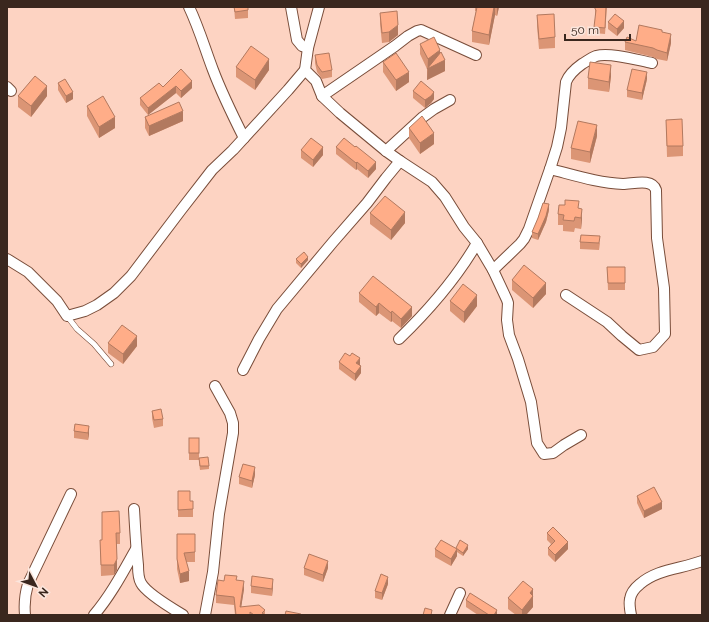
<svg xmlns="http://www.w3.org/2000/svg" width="709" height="622" viewBox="0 0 709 622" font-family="Raleway,sans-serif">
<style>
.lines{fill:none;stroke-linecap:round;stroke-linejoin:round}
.lane-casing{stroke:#794d3a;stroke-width:6}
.street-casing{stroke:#794d3a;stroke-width:12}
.lane{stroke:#fff;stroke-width:5}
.street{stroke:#fff;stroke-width:10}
.wall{fill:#db9575}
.shaded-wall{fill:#b2795f}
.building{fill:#ffad88;stroke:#b2795f}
</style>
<rect width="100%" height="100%" fill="#fdd3c2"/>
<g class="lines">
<g class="lane-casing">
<polyline id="lane" points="67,316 77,329 94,344 111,364"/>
</g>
<g class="street-casing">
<g id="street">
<path d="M189,7C199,28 205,49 213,70C222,94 233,116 244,138"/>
<polyline points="291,7 297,40 302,46 308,48"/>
<polyline points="319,7 308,48 305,70 316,81 322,96 340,113 386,151 400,161 432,182 445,197 464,227 477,243 493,270 507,300 508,303 507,320 509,335 518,359 531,402 537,443 544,454 553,453 564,445 581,435"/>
<polyline points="7,87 11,91"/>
<polyline points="322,96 395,46 408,36 417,31 421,30 476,55"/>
<polyline points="386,151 423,117 434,109 450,100"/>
<path d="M550,169C574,175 598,183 623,184C633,184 652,178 656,190L657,238L664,288L665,334L653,347L639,350L622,336L607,322L566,295"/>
<polyline points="7,259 28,272 57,301 67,316 85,311 97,305 114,293 131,276 181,210 212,170 233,150 288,90 305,70"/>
<path d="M493,270L520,244L524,239L529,229L550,169L557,147L561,128L566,82C569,74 575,69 582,64C587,61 591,58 596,56C610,52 637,60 652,63"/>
<path d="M399,339C429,310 456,279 477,243"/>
<polyline points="243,370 259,339 277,309 333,242 367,203 386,178 400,161"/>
<path d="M134,509C135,527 136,546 138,565C138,571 138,578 141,583C146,593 173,609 183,615"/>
<path d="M25,615C24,604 25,594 28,584L71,494"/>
<path d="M94,615C111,595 123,572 136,549"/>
<polyline points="205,615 213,572 219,514 233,433 233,423 230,413 215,386"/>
<polyline points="450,615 460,593"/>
<path d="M631,615C630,610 629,604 630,599C631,592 635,588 640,584C657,569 681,569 702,561"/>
</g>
</g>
<use href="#lane" class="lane"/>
<use href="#street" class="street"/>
</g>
<g class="wall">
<polygon points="234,7 248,7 248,18 235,19"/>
<polygon points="475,7 499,7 497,16 495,15 489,45 472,42 472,31 476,11 475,11"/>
<polygon points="595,7 607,7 605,34 594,33 596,16 595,15"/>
<polygon points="380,13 398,35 389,42 382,43 380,24"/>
<polygon points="537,15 555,37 555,48 539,49 537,26"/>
<polygon points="608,22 624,28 617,36 608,29"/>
<polygon points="662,32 671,43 667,61 657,59 653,57 625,50 625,42 636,41"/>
<polygon points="420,44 440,53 445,71 427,80 427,69 420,54"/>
<polygon points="315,55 332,70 332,77 322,79 317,72 315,63"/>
<polygon points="383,62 409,82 396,91 383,72"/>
<polygon points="236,67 269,70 255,90 236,77"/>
<polygon points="181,69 192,88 181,98 176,93 148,115 140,105 140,98 163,87"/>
<polygon points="611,76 609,92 588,89 588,78"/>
<polygon points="647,79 642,100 627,97 627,90"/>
<polygon points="58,83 73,99 66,103 58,90"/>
<polygon points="413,91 434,99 431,103 425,108 413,98"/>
<polygon points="18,96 47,96 31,117 18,107"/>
<polygon points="87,106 115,128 99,138 87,116"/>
<polygon points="145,117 183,121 149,136 145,128"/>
<polygon points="666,120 683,146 683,156 667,157"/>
<polygon points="409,128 434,144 420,154 409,138"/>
<polygon points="597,136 590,163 571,159 571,148"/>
<polygon points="336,147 376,169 368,178 357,169 356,170 336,154"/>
<polygon points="301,150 323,155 313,167 301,158"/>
<polygon points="579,208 582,219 581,229 575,228 574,232 563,231 563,225 558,225 558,214"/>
<polygon points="549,210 546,222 538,240 532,238 532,232"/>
<polygon points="370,213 405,223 391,240 370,224"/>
<polygon points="580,242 600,243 599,250 580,249"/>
<polygon points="296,259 308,260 301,268 296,263"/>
<polygon points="607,267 625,267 625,290 608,290"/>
<polygon points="512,280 546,294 533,308 512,290"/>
<polygon points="359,293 412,316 401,328 392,321 391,322 379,313 376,316 359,302"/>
<polygon points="450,301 477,306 464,323 450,311"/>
<polygon points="108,343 137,346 123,364 108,353"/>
<polygon points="339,362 360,365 361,373 355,381 339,369"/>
<polygon points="152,411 163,419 163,426 154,428 152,418"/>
<polygon points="75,424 89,434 88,440 74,438 74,431"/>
<rect x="189" y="438" width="10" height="22"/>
<polygon points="199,462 209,466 209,469 200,470"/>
<polygon points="255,475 252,488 239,484 239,477"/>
<polygon points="178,491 190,501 193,501 193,517 178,517"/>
<polygon points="637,496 662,509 644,518 637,503"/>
<polygon points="102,512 120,533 120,544 116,544 117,570 114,575 101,576 100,540 102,540"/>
<polygon points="547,533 568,549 555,562 548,555 548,548 551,544 547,540"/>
<polygon points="177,534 195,534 195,562 186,562 189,581 180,583 177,569"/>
<polygon points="456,548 468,549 463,556 457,552 457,556 451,566 435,557 435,549"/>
<polygon points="304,568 328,568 323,582 304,575"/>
<polygon points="237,580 244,589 241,607 265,610 265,615 235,615 234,605 216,603 216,595 224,581"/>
<polygon points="388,584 382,600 375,598 375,591"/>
<polygon points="251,586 273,586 272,596 251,593"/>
<polygon points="533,589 533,607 526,615 516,615 508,609 508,598"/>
<polygon points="466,600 497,615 478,615 466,607"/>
</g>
<g class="shaded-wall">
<polygon points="494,7 495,7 495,15 489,45 489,35"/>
<polygon points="497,7 499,7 497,16"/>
<polygon points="624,21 624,28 617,36 617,29"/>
<polygon points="398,25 398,35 389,42 389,32"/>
<polygon points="671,34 671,43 667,61 667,53"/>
<polygon points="440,50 440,61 445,60 445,71 427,80 428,59"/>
<polygon points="269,59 269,70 255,90 255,80"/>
<polygon points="611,65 611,76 609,92 609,82"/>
<polygon points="409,72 409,82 396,91 396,80"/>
<polygon points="647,72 647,79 642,100 642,93"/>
<polygon points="192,81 192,88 181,98 181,91"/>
<polygon points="47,86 47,96 31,117 31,106"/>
<polygon points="176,86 176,93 148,115 148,108"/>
<polygon points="73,92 73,99 66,103 66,96"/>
<polygon points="434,92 434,99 431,103 425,108 425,100"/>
<polygon points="183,111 183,121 149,136 149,126"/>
<polygon points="115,117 115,128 99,138 99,127"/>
<polygon points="597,125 597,136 590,163 590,152"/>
<polygon points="434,133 434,144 420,154 420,143"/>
<polygon points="323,147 323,155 313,167 313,160"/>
<polygon points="357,162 357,169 356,170 356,163"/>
<polygon points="376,162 376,169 368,178 368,171"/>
<polygon points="549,204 549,210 546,222 538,240 538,234"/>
<polygon points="582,209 582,219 581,229 581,218"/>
<polygon points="405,212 405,223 391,240 391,230"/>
<polygon points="308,257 308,260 301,268 301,264"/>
<polygon points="546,283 546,294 533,308 533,298"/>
<polygon points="477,295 477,306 464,323 464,312"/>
<polygon points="379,303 379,313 376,316 376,307"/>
<polygon points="412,307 412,316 401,328 401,319"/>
<polygon points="392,311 392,321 391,322 391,313"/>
<polygon points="137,336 137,346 123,364 123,354"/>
<polygon points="360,358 360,365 356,371 356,363"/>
<polygon points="361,366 361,373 355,381 355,374"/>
<polygon points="89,426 89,434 88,440 88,433"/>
<polygon points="255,467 255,475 252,488 252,481"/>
<polygon points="662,502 662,509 644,518 644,511"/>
<polygon points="568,542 568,549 555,562 555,555"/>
<polygon points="468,545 468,549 463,556 463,553"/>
<polygon points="457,549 457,556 451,566 451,559"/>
<polygon points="117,559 117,570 114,575 114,565"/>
<polygon points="328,561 328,568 323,582 323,575"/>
<polygon points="189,571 189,581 180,583 180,574"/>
<polygon points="388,577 388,584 382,600 382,593"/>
<polygon points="273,579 273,586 272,596 272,589"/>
<polygon points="244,581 244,589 240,615 240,607"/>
<polygon points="533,589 533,607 526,615 522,615 522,610 530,593"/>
<polygon points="497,610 497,615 494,615"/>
</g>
<g class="building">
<polygon points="234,7 248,7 248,10 235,12"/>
<polygon points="477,7 494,7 489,35 472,31"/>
<polygon points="595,7 606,7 605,28 594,27 596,10 595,9"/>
<polygon points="397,11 398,25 389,32 382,33 380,13"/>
<polygon points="554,14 555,37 539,39 537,15"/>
<polygon points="615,14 624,21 617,29 608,22"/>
<polygon points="639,25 662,30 662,32 671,34 667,53 657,50 653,48 625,42 627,37 636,41"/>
<polygon points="434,37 440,50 428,59 420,44"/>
<polygon points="251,46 269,59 255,80 236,67"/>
<polygon points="441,52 445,60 427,69"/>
<polygon points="329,53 332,70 322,72 317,65 315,55"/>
<polygon points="396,53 409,72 396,80 383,62"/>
<polygon points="590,62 611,65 609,82 588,78"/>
<polygon points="181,69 192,81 181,91 176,86 148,108 140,98 159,83 163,87"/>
<polygon points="632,69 647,72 642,93 627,90"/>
<polygon points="35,76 47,86 31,106 18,96"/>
<polygon points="65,79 73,92 66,96 58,83"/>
<polygon points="421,81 434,92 431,96 425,100 413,91"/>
<polygon points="103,96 115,117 99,127 87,106"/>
<polygon points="179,102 183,111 149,126 145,117"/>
<polygon points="422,116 434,133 420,143 409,128"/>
<polygon points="682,119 683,146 667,146 666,120"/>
<polygon points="578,121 597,125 590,152 571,148"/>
<polygon points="311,138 323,147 313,160 301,150"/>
<polygon points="344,138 355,147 356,146 376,162 368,171 357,162 356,163 336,147"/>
<polygon points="385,196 405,212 391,230 370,213"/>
<polygon points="565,200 579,201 578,208 582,209 581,218 575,217 574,221 563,220 564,215 558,214 559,205 565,205"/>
<polygon points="543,203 549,204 546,216 538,234 532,232 538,218"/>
<polygon points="581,235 600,236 599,243 580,242"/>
<polygon points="304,252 308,257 301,264 296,259"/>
<polygon points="524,265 546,283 533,298 512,280"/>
<polygon points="607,267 625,267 625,283 608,283"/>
<polygon points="373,276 412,307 401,319 392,311 391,313 379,303 376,307 359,293"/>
<polygon points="463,284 477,295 464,312 450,301"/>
<polygon points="122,325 137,336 123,354 108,343"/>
<polygon points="345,353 350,356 352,353 360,358 356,363 361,366 355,374 339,362"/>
<polygon points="161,409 163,419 154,420 152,411"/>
<polygon points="75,424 89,426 88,433 74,431"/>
<rect x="189" y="438" width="10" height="15"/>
<polygon points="208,457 209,466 200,466 199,458"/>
<polygon points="243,464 255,467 252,481 239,477"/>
<polygon points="654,487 662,502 644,511 637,496"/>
<polygon points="178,491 190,491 190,501 193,501 193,509 178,510"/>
<polygon points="119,511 120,533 116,533 117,559 114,565 101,565 100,540 102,540 102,512"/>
<polygon points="553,527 568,542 555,555 548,548 555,541 547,533"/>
<polygon points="177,534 195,534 195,552 184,553 189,571 180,574 177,559"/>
<polygon points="441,540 457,549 451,559 435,549"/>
<polygon points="460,540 468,545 463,553 456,548"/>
<polygon points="309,554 328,561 323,575 304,568"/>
<polygon points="381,574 388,577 382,593 375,591"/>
<polygon points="225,575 237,576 236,580 244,581 240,607 259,605 265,610 262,613 265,615 254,615 250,612 250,615 236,615 234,597 216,595 218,580 224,581"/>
<polygon points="252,576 273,579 272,589 251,586"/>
<polygon points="523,581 533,589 530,593 533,596 522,610 508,598"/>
<polygon points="470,593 497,610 494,615 489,615 466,600"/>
<polygon points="425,608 432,610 431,615 423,615"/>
<polygon points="286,611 301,614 301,615 285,615"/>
</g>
<rect width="709" height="622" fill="none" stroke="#3a271e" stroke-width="16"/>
<g transform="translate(36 586) rotate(131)" stroke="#fbe6dd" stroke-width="3" paint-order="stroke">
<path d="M0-3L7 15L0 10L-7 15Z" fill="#3a271e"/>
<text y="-6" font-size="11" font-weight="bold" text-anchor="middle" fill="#3a271e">N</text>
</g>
<path d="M565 34v6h65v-6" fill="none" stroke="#3a271e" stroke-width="2"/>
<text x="571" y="34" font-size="12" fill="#3a271e" stroke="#fbe6dd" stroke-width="3" paint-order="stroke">50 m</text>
</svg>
